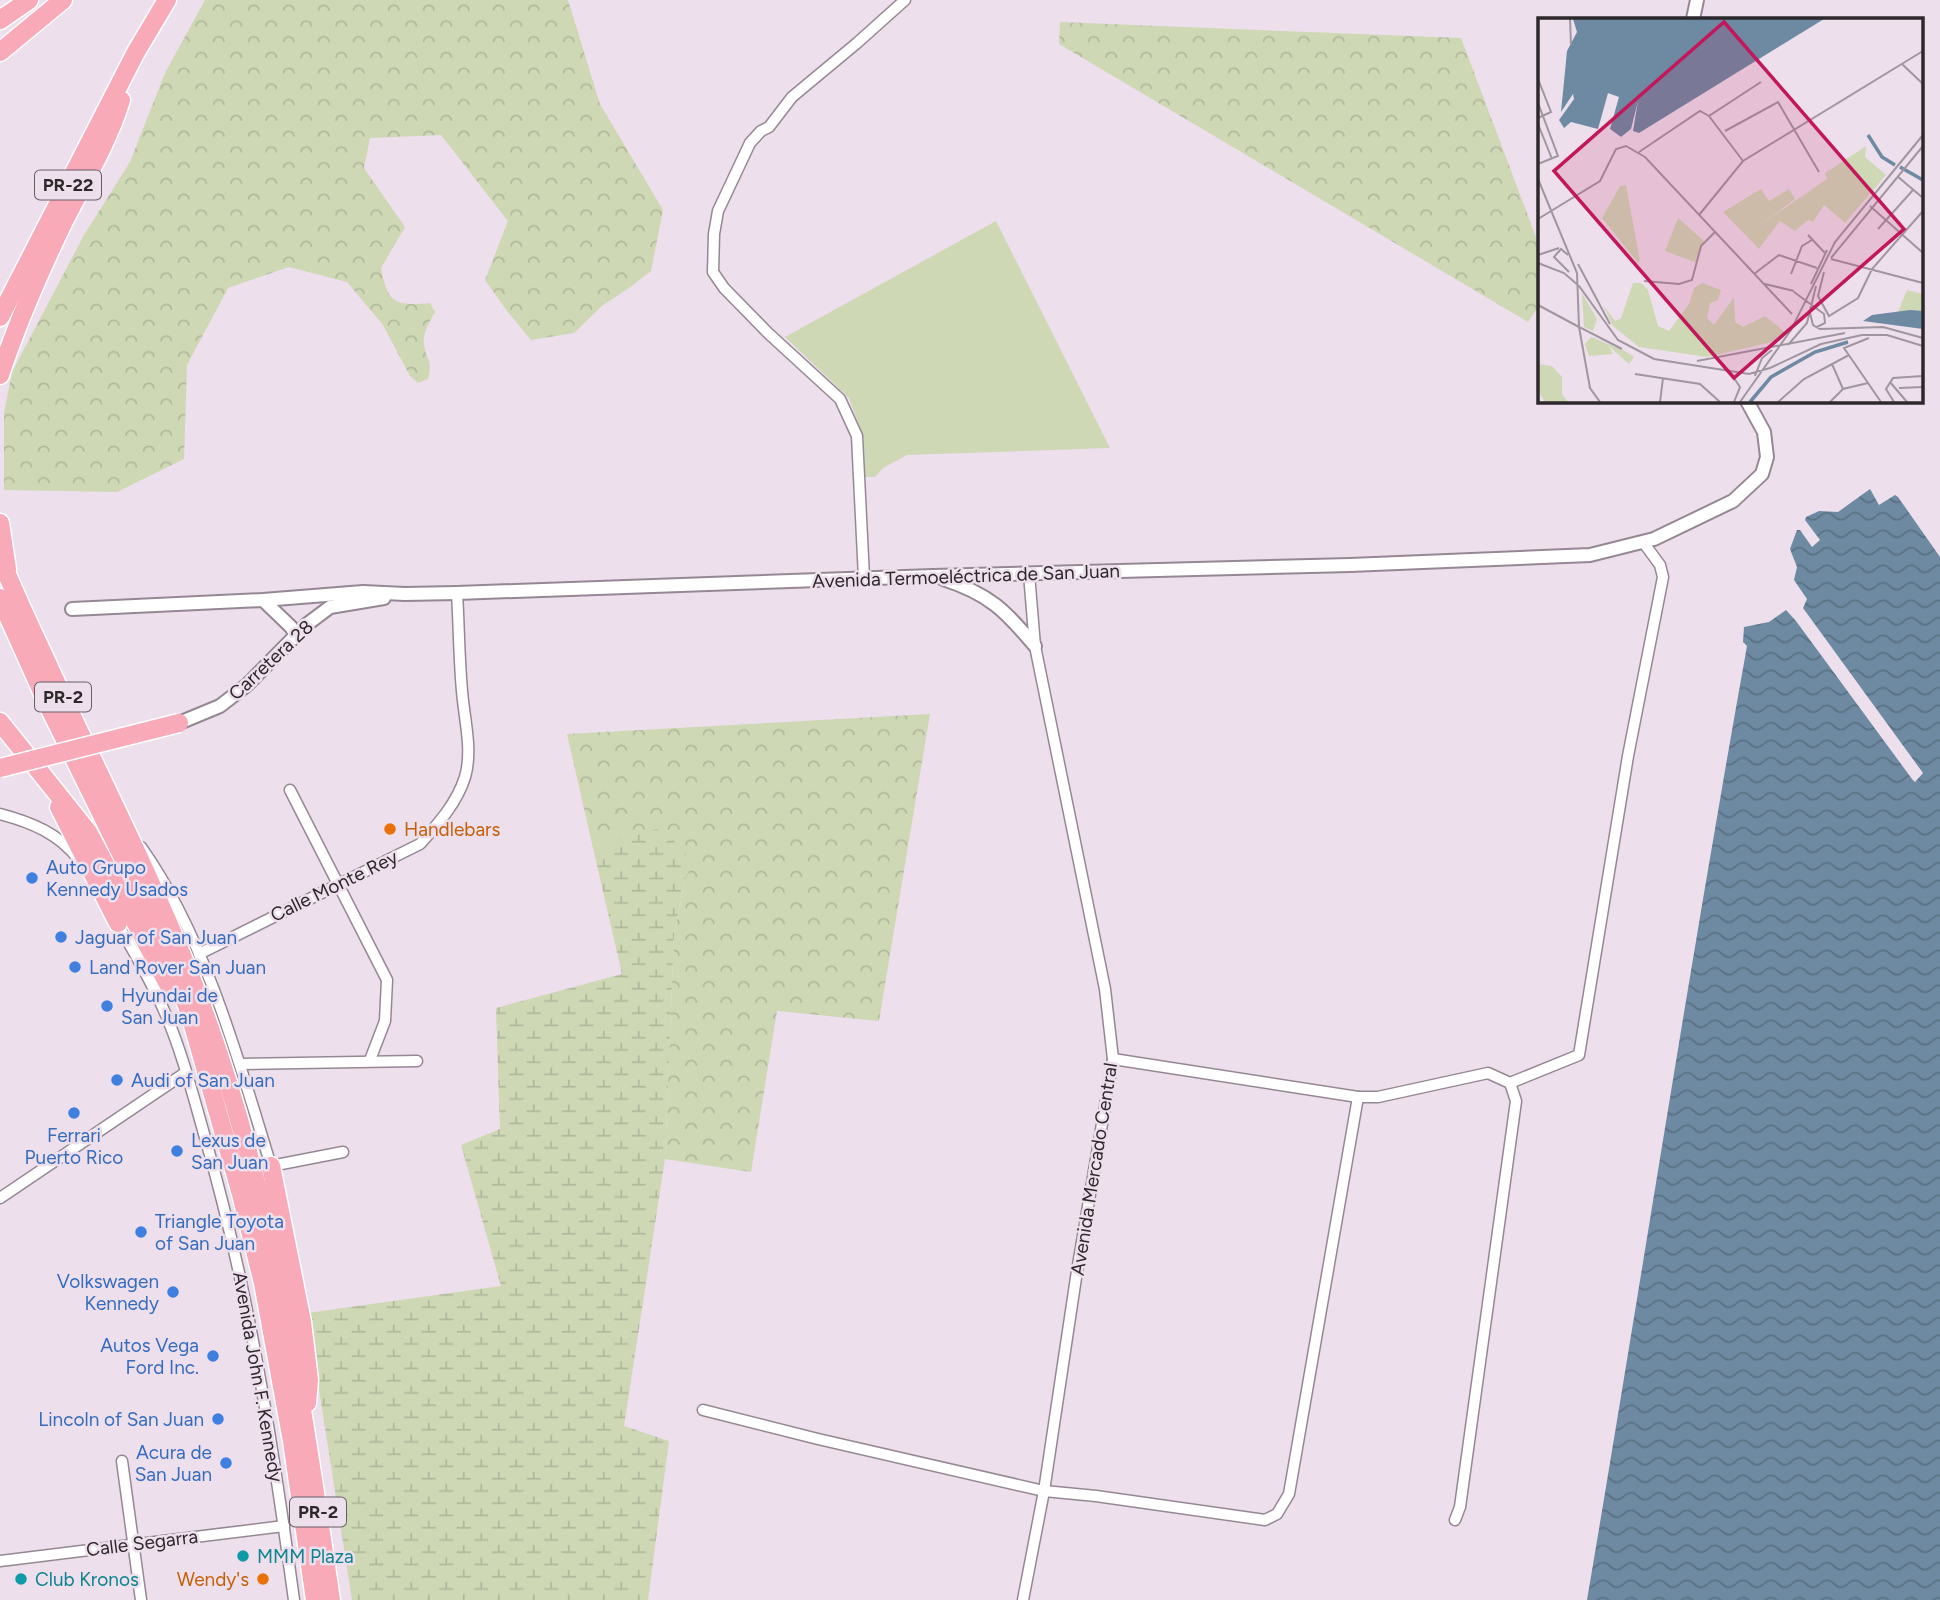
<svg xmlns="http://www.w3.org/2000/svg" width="1940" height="1600" viewBox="0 0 1940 1600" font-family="Figtree,sans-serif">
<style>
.green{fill:#ced8b5}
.forest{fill:url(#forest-crowns)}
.wetland{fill:url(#wetland-marsh)}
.water{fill:url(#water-waves)}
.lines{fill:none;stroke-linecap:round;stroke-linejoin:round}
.minor-casing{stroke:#958894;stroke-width:13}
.tertiary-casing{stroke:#958894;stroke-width:16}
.motorway-casing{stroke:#fff;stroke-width:21}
.minor{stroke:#fff;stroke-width:10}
.tertiary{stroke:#fff;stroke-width:12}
.motorway{stroke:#f8aab9;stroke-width:18}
.motorway-bridge-casing{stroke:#fff;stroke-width:21;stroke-linecap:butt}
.motorway-bridge{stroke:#f8aab9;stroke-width:18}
.food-dot{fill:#e8710a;stroke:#eddfec;stroke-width:2.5}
.shop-dot{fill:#3f7fe0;stroke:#eddfec;stroke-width:2.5}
.culture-dot{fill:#0f9aa8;stroke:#eddfec;stroke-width:2.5}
.labels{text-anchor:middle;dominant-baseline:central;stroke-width:5;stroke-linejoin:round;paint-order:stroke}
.shield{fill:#eddfec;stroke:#675f66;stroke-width:2}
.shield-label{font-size:18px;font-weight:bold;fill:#2d282c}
.street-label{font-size:19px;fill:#2d282c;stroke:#eddfec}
.food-label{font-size:19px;fill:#c56008;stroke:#eddfec;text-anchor:start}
.shop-label{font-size:19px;fill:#366cbe;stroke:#eddfec;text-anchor:start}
.culture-label{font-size:19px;fill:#0d838f;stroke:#eddfec;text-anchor:start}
.inset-river{fill:none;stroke:#6d8aa2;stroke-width:3.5}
.inset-road{fill:none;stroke:#a0969f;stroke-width:2}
.view{fill:#c2185b;fill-opacity:0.15;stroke:#c2185b;stroke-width:3.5}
.inset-edge{fill:none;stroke:#2d282c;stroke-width:3.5}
</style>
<defs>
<pattern id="forest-crowns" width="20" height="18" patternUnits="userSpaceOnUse" patternTransform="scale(1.75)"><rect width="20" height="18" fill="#ced8b5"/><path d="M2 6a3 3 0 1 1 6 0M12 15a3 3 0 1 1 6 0" fill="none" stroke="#b1b99c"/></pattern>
<pattern id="wetland-marsh" width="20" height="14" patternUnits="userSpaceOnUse" patternTransform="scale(1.75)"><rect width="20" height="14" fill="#ced8b5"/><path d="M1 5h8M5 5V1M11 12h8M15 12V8" fill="none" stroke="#b1b99c"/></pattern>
<pattern id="water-waves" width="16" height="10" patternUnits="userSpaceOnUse" patternTransform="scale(1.75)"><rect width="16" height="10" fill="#6d8aa2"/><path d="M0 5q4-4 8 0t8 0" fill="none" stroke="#5a7184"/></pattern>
</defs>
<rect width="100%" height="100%" fill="#eddfec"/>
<polygon class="green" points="996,221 1110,448 907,455 883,468 875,477 865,477 864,439 849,398 785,337"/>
<g class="forest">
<path d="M205,0H568L600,104L663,210L651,271L629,288L603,305L574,333L531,340L507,311L485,280L508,221L441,135L370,138L364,168L405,227L381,268C388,304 395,306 430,303L435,312C430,321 422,334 424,345C427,362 433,359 428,379L418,383L410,376L383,325L347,282L289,267L228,288L187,365L184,459L117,492L4,490V413L12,372L84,235L130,162L165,73Z"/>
<polygon points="1060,22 1461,38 1539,245 1539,306 1528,322 1059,44"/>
<polygon points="930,714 879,1021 777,1011 751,1172 665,1159 674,934 685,879 692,863 614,841 596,861 567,734"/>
</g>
<polygon class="wetland" points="657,829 672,839 693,863 685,879 674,934 665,1159 624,1426 669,1441 648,1600 352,1600 307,1313 501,1286 461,1145 500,1129 496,1008 622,974 596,861 614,841"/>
<path class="water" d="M1870,489L1879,505L1895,495L1898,497L1940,557V1600H1587C1641,1282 1690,963 1747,646L1743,642L1744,627L1769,622L1786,610L1796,621L1912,779L1915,782L1923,773L1803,608L1807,599L1794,580L1797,567L1790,549L1797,530H1800L1812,547L1820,540L1805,520L1806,517L1819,511L1838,512Z"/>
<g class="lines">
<g class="minor-casing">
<g id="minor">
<polyline points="864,578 857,436 840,399 768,333 724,288 713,272 714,234 718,211 750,143 761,131 769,127 792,97 857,43 905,0"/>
<polyline points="290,790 387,980 385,1021 370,1060"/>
<path d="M0,814C31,822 60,834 79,860"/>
<path d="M141,847C205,937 239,1061 271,1166L343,1152"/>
<path d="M116,921C134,952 152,982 166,1015C183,1055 194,1099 206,1141C249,1291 273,1446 294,1600"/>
<path d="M199,954L420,844C438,824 457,803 465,777C473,750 464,718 462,691C459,658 459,625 457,593"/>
<polyline points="1113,1059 1358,1097 1378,1097 1488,1073 1510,1083 1516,1101 1460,1507 1455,1520"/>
<polyline points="240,1064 417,1061"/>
<polyline points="1510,1083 1579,1055 1628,756 1663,577 1660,565 1643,542"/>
<polyline points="0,1198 185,1073"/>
<polyline points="703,1410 818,1439 1044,1491 1096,1496 1265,1520 1277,1514 1289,1494 1358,1097"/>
<polyline points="122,1461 141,1600"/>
<polyline points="0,1561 284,1526"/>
<polyline points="1023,1600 1044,1491 1077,1271 1113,1059 1105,989 1035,646 1029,574"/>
</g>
</g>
<g class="tertiary-casing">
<g id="tertiary">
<polyline points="1693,19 1697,0"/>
<path d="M943,579C989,594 1005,610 1035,646"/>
<polyline points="263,600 291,627 296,635"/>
<polyline points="72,609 263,600 363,592 405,594 457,593 933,576 1350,565 1590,555 1654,539 1733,501 1762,474 1767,457 1764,432 1747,401"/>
<polyline points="179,723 220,706 247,685 306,625 330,607 384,598"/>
</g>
</g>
<g class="motorway-casing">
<g id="motorway">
<polyline points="0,20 29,0"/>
<polyline points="0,52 63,0"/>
<polyline points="0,317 136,52 167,0"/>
<path d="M0,375C17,323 40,271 64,221C84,182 108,142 121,100"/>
<polyline points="0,523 7,569"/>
<path d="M0,557C16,598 36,638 54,678C99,775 148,871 188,970C270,1174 299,1384 331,1600"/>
<polyline points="0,598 48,705 153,919 189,1011 241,1194 263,1283 292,1441 315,1600"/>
<polyline points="0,722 88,832 168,984"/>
<polyline points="59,807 118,923"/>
<polyline points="271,1166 302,1322 309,1380 307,1403"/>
</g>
</g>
<use href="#minor" class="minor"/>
<use href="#tertiary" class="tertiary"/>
<use href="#motorway" class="motorway"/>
<g class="motorway-bridge-casing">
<polyline id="motorway-bridge" points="0,768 179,723"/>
</g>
<use href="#motorway-bridge" class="motorway-bridge"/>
</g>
<g class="food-dot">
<circle cx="390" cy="829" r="7"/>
<circle cx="263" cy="1579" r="7"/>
</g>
<g class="shop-dot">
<circle cx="32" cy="878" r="7"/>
<circle cx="61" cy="937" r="7"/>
<circle cx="75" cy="967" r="7"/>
<circle cx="107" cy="1006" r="7"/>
<circle cx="117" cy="1080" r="7"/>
<circle cx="74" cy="1113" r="7"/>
<circle cx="177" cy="1151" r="7"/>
<circle cx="141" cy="1232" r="7"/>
<circle cx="173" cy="1292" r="7"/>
<circle cx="213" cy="1356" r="7"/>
<circle cx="218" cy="1419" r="7"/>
<circle cx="226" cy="1463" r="7"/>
</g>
<g class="culture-dot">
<circle cx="243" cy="1556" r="7"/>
<circle cx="21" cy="1579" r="7"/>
</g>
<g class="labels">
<g class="shield">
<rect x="35" y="170.5" width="66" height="29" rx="5"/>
<rect x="35" y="682.5" width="56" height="29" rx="5"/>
<rect x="290" y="1497.5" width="56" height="29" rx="5"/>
</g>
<g class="shield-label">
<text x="68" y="185">PR-22</text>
<text x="63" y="697">PR-2</text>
<text x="318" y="1512">PR-2</text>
</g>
<g class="street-label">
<text transform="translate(966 576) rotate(-2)">Avenida Termoeléctrica de San Juan</text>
<text transform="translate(271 660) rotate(-43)">Carretera 28</text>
<text transform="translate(334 886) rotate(-26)">Calle Monte Rey</text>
<text transform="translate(1094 1169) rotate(-81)">Avenida Mercado Central</text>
<text transform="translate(258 1377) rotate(80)">Avenida John F. Kennedy</text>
<text transform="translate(142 1543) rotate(-7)">Calle Segarra</text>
</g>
<g class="food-label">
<text x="404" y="829">Handlebars</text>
<text x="249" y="1579" text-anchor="end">Wendy's</text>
</g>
<g class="shop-label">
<text x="46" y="867">Auto Grupo<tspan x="46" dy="22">Kennedy Usados</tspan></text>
<text x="75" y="937">Jaguar of San Juan</text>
<text x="89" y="967">Land Rover San Juan</text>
<text x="121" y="995">Hyundai de<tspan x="121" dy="22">San Juan</tspan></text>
<text x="131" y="1080">Audi of San Juan</text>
<text x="74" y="1135" text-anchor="middle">Ferrari<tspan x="74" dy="22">Puerto Rico</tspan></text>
<text x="191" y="1140">Lexus de<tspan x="191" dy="22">San Juan</tspan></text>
<text x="155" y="1221">Triangle Toyota<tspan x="155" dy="22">of San Juan</tspan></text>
<text x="159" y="1281" text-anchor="end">Volkswagen<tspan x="159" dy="22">Kennedy</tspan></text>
<text x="199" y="1345" text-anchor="end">Autos Vega<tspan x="199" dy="22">Ford Inc.</tspan></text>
<text x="204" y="1419" text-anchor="end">Lincoln of San Juan</text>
<text x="212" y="1452" text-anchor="end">Acura de<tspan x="212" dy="22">San Juan</tspan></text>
</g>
<g class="culture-label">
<text x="257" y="1556">MMM Plaza</text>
<text x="35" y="1579">Club Kronos</text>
</g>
</g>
<g transform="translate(1538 18)">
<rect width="385" height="385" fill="#eddfec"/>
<path d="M140,200L166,223L159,245L127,233ZM44,275L59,301L55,313L46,309ZM53,319L87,333L96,339L91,346L71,328L75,336L51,338L47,326Z" fill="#ced8b5"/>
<path d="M88,167L102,243L100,245L64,200L82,168ZM223,171L231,183L251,171L257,181L223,206L232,216L221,231L185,194ZM95,265H103L110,272L120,308L131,313L151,286L156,270L164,265L183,272L180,282L172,285L169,300L176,307L196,279L197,304L205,309L227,298L247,314L234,324L169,339L101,329L75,308L65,287L77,303L83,300ZM0,346L14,348L24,359V376L30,384H7L0,373Z" fill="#ced8b5"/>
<path d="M328,128L327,139L348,157L307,205L286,187L275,204L270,202L257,213L242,203L232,216L223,213V206L289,161L287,155ZM369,272L385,276V293L360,294Z" fill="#ced8b5"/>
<path d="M35,1H286L101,115L95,113L100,83L93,111L83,119L72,111L81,79L70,75L60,111L33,104L26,110L21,102L36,81L35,76L23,94L29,33L39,14ZM372,292L385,293V311L325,303L334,297Z" fill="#6d8aa2"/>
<path class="inset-river" d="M330,117L344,139L357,147M362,149L385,162M212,384L233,359L277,334L310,324"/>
<path class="inset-road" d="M32,1L33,27M364,46L385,66M0,61L13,94L0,100M0,85L20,138L0,146M0,106L14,141M187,113L240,84L281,154M101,134L162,93L171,98M205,143L171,98L223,64M359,158L385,180M0,161L39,255L41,309L84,331M332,188L385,235M161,197L205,143L385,33M0,201L62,163L78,131L88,128L107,139L254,296M340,211L375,172M270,217L287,235M0,237L21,230M30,237L23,231L16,239L31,254M293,240L385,128M293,241L385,265M0,245L26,255L41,268L80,322L116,341L211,356L232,350L283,326L324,317H349L385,328M40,246L72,306M286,254L280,278L291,298L320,280L334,251L385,193M216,256L241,237L279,250M253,256L264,228L274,222M106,263L141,266L154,262L163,228L177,214M227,266L256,273M273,266L289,232M256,274L286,296L287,305L279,309M0,287L41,309M272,295L275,307L282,311L345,309L385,320M41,309L52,370L62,384M331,320L306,330L343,384M250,327L269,305L278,268M159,343L307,315M294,346L305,371M97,356L162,366L182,384M194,357L202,369L196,384M217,358L224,340L234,332M352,364L369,384M361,370L385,369M122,384L125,360M202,384L253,312L297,224L385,117M240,384L266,361L311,337M292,384L305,371L330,365M356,384L348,371L355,360L385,358"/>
<path class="view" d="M186,4L366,211L196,360L16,153Z"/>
<rect width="385" height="385" class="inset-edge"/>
</g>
</svg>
